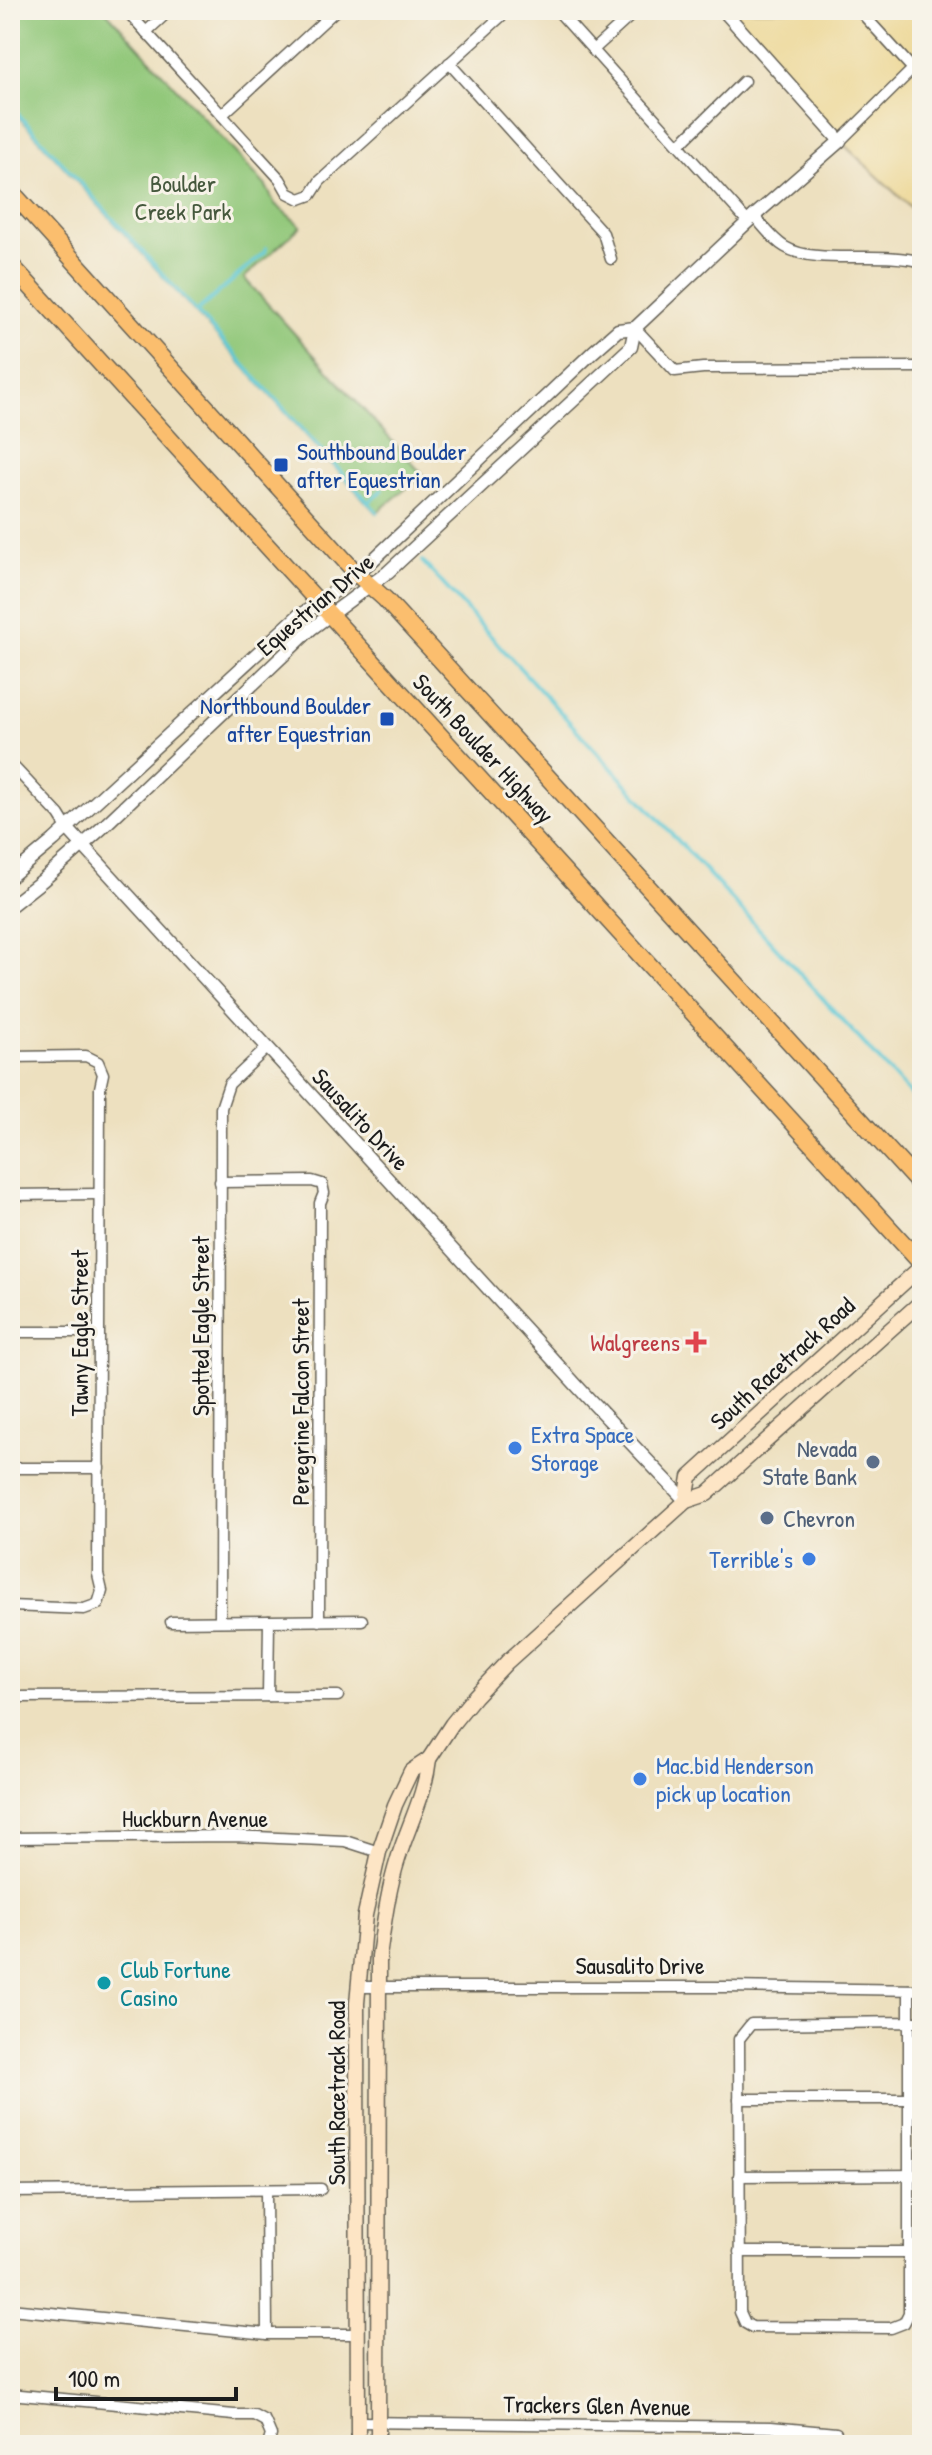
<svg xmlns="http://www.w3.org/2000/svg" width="932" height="2455" viewBox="0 0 932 2455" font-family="'Patrick Hand',sans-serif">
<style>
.green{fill:#92c87a;stroke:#57724b;stroke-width:2}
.sand{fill:#eeda9e;stroke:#857b5d;stroke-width:2}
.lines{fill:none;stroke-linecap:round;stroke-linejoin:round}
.stream{stroke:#5dc8d5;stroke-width:4}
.minor-casing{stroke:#656155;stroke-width:13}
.tertiary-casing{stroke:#656155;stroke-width:15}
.secondary-casing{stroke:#656155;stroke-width:17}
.primary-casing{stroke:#656155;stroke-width:19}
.minor{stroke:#fff;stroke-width:10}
.tertiary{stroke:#fff;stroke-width:12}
.secondary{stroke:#fde5c5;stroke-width:14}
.primary{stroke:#fbbe6e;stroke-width:16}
.transit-dot{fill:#1a4fb4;stroke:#f7f3e8;stroke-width:3}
.health-dot{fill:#e0444e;stroke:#f7f3e8;stroke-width:3}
.shop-dot{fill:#3f7fe0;stroke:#f7f3e8;stroke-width:3}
.service-dot{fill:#5c6f8a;stroke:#f7f3e8;stroke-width:3}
.culture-dot{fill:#0f9aa8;stroke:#f7f3e8;stroke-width:3}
.labels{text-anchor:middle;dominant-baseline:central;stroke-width:6;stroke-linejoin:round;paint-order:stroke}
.park-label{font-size:24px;fill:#45583d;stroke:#f7f3e8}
.transit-label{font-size:24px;fill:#164399;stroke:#f7f3e8;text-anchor:start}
.street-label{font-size:24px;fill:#1c1c1c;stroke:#f7f3e8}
.health-label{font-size:24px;fill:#be3a42;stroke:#f7f3e8;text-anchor:end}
.shop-label{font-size:24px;fill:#366cbe;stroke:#f7f3e8;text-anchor:start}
.service-label{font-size:24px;fill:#4e5e75;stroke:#f7f3e8;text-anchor:end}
.culture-label{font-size:24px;fill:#0d838f;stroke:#f7f3e8;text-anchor:start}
</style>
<rect width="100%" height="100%" fill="#f7f3e8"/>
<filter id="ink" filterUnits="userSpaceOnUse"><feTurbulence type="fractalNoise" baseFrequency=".0125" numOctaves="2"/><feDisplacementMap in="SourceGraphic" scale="16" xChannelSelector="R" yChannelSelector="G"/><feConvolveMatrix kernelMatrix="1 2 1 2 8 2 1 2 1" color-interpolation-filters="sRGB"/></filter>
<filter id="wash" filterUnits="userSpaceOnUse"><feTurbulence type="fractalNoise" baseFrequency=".006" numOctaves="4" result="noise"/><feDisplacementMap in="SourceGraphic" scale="32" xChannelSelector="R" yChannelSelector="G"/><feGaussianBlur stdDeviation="1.8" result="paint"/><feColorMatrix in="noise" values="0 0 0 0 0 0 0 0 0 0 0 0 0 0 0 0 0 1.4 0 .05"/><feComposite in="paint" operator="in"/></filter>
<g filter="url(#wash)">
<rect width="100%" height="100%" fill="#ede0bf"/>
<polygon class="green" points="10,10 105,10 266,186 275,204 301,226 244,278 423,475 376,513 10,107"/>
<polygon class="sand" points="727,10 922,10 922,218 840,141"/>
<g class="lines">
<g class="stream">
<polyline points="10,105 377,512"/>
<polyline points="196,312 265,252 266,248"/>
<polyline points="368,503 382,490"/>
<polyline points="422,561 922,1107"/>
</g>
</g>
</g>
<g filter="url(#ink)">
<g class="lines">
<g class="minor-casing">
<g id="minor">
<polyline points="126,10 280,179 288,193 300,199 311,195 320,181 508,10"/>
<polyline points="557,10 748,222"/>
<polyline points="859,10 922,79"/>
<polyline points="146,32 170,10"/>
<polyline points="593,50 637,10"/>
<polyline points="449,63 603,233 611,259"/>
<polyline points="222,115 336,10"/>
<polyline points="840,141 922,60"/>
<polyline points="679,145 744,81"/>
<path d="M754,216C764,227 773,240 785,247C816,266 881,250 922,262"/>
<polyline points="635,328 675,371 703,368 922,367"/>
<polyline points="10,763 59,815 67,828"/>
<polyline points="10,1057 86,1056 98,1062 103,1074 100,1088 98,1574 102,1591 98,1604 84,1609 10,1606"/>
<polyline points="220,1182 312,1181 322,1184 324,1193 320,1203 319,1621"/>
<polyline points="10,1195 99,1194"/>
<polyline points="10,1332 98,1332"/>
<polyline points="10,1468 99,1468"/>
<polyline points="220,1621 221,1108 229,1084 266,1049"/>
<polyline points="171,1622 362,1620"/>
<polyline points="268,1696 269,1621"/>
<polyline points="10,1697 338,1696"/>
<polyline points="10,1838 234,1836 345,1841 379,1852"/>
<polyline points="359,1987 727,1987 922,1990"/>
<polyline points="909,1990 909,2313 904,2323 891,2328 752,2327 745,2323 740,2312 739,2039 751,2024 909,2022 922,2022"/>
<polyline points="739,2099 922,2099"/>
<polyline points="739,2176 922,2175"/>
<polyline points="266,2190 267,2334"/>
<polyline points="10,2192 321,2189"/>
<polyline points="739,2252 922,2252"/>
<polyline points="10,2309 267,2334 358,2334"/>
<polyline points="10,2394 234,2415 254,2415 265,2421 271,2435 268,2445"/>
<polyline points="358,2422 771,2427 836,2433 836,2445"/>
</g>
</g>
<g class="tertiary-casing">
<g id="tertiary">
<polyline points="67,828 589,1399 686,1501"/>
<polyline points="10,877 54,840 299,615 319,604 373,560 593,352 618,330 635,328 754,216 840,141 723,10"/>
<polyline points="10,906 43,880 102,828 311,629 388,572 631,347 635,328"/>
</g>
</g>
<g class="secondary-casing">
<g id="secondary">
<polyline points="686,1501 690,1477 922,1266"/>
<polyline points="358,2445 357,2003 365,1915 379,1852 395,1805 411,1771 429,1759 452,1724 474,1697 507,1662 686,1501 707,1494 922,1301"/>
<path d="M378,2445L379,1956C384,1923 388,1890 398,1859C409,1823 425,1796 429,1759"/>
</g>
</g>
<g class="primary-casing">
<g id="primary">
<polyline points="10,190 357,574 385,599 922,1187"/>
<polyline points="10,264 922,1264"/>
</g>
</g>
<use href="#minor" class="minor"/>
<use href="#tertiary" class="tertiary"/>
<use href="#secondary" class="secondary"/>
<use href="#primary" class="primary"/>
</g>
</g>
<g class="transit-dot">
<rect x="273" y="457" width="16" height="16" rx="4"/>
<rect x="379" y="711" width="16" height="16" rx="4"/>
</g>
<path class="health-dot" d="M692 1330h8v8h8v8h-8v8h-8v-8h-8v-8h8z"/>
<g class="shop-dot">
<circle cx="515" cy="1448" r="8"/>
<circle cx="809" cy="1559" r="8"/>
<circle cx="640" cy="1779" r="8"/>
</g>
<g class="service-dot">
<circle cx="873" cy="1462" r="8"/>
<circle cx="767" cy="1518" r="8"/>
</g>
<circle class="culture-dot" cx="104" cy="1983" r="8"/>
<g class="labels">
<g class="park-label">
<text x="183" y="183">Boulder<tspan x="183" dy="28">Creek Park</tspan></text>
</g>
<g class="transit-label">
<text x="297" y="451">Southbound Boulder<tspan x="297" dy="28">after Equestrian</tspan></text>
<text x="371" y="705" text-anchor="end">Northbound Boulder<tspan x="371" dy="28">after Equestrian</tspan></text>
</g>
<g class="street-label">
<text transform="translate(315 604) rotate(-40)">Equestrian Drive</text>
<text transform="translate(484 748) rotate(47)">South Boulder Highway</text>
<text transform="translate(361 1119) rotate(47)">Sausalito Drive</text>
<text transform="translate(200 1326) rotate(-90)">Spotted Eagle Street</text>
<text transform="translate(79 1333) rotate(-90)">Tawny Eagle Street</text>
<text transform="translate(782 1363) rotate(-42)">South Racetrack Road</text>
<text transform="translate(300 1402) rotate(-90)">Peregrine Falcon Street</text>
<text x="195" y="1818">Huckburn Avenue</text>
<text x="640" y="1965">Sausalito Drive</text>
<text transform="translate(336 2093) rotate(-90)">South Racetrack Road</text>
<text transform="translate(597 2405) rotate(1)">Trackers Glen Avenue</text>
</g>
<g class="health-label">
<text x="680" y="1342">Walgreens</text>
</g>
<g class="shop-label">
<text x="531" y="1434">Extra Space<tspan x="531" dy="28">Storage</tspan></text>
<text x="793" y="1559" text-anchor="end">Terrible's</text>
<text x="656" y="1765">Mac.bid Henderson<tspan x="656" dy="28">pick up location</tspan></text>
</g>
<g class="service-label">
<text x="857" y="1448">Nevada<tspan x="857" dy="28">State Bank</tspan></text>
<text x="783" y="1518" text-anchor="start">Chevron</text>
</g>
<g class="culture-label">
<text x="120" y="1969">Club Fortune<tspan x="120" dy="28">Casino</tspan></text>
</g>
</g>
<rect width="932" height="2455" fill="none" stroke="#f7f3e8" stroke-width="40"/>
<path d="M56 2387v12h180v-12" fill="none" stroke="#1c1c1c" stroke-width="4"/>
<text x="68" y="2387" font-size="24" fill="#1c1c1c" stroke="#f7f3e8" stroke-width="6" paint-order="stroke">100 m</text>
</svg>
